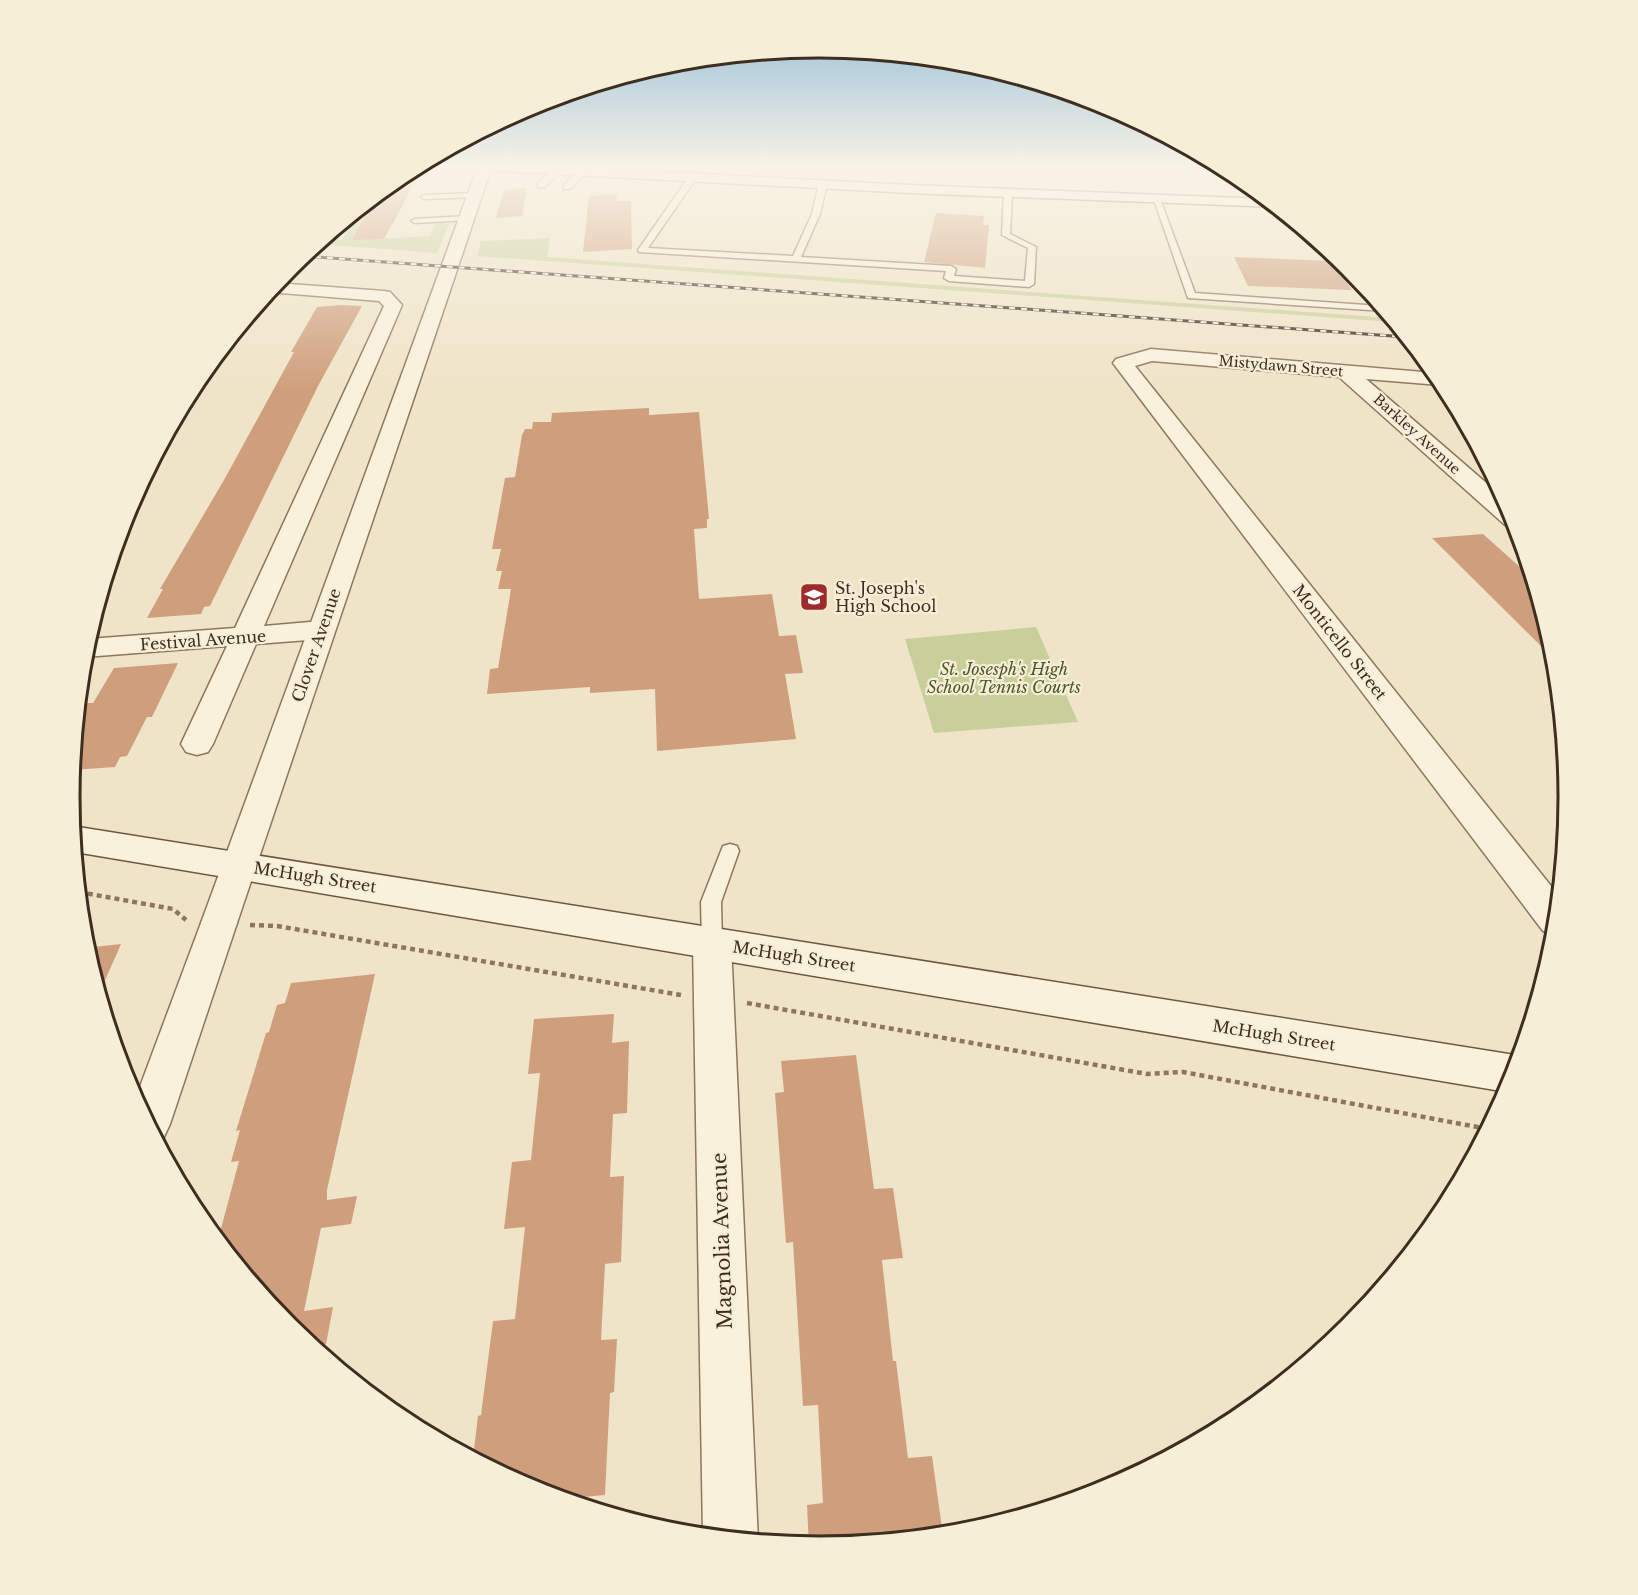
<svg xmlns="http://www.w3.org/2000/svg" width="1638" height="1595" viewBox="0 0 1638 1595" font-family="'Libre Baskerville',serif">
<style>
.green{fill:#c9cf9b}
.building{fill:#cf9f7d}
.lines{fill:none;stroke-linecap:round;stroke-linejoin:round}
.service-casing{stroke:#8d765c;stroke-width:3}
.minor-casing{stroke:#8d765c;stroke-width:3}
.tertiary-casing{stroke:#8d765c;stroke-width:3}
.secondary-casing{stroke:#6f573f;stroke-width:3}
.path{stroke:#8d765c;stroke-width:4.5;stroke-dasharray:5 4;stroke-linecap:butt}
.service{fill:#faf1dc;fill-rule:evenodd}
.minor{fill:#faf1dc;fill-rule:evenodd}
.tertiary{fill:#faf1dc;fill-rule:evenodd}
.secondary{fill:#faf1dc;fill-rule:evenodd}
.rail-casing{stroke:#3d2e20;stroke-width:3}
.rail{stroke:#f7eed8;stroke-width:2;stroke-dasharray:6;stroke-linecap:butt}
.labels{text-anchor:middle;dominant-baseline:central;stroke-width:4.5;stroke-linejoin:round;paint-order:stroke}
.far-street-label{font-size:14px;fill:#3d2e20;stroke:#f7eed8}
.poi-label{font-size:16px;fill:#3d2e20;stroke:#f7eed8;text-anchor:start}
.street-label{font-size:16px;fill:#3d2e20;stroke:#f7eed8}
.park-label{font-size:16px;font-style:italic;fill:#4d5a26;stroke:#f7eed8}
.near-street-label{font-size:20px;fill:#3d2e20;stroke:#f7eed8}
.rim{fill:none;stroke:#3d2e20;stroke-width:3}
</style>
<rect width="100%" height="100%" fill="#f0e4c8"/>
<g class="green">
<polygon points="399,210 396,214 365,216 352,240 430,236 437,222 449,224 437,253 317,244 325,238 342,240 359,211"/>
<polygon points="550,238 547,257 1390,318 1394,322 477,256 481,241"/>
<polygon points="1036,627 1078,722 934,733 905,639"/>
</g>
<g class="building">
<polygon points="418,166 424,166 384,239 352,240 376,197 403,174"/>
<polygon points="527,188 522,216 496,218 504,189"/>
<polygon points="616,194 617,201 631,201 632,249 583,252 589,196"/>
<polygon points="936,213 984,216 983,225 989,225 985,268 924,262"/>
<polygon points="1234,257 1332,261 1352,290 1248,286"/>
<polygon points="341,305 362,306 318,386 210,606 204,607 201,614 147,618 163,589 160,589 224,480 294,352 291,352 317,307"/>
<polygon points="649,408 649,415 699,412 709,519 707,519 707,528 694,529 699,599 772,594 779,636 796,635 803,673 785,674 796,739 657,751 655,689 590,693 590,687 487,694 490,669 498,668 511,589 498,589 502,571 496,571 501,549 492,549 505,478 515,477 522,435 525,429 532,429 533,422 551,422 552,413"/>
<polygon points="1483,534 1532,578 1555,660 1432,538"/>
<polygon points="178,663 152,717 147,717 127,756 120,757 115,767 72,770 77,722 87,703 93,703 114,668"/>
<polygon points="121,944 99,994 85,948"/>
<polygon points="375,974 327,1190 327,1200 357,1196 351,1224 321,1228 304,1311 333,1307 326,1344 312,1346 289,1327 218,1240 239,1161 231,1162 240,1130 236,1131 266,1033 269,1032 277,1005 285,1003 291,983"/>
<polygon points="614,1014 612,1043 629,1041 627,1113 613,1114 610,1177 624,1176 621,1262 605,1264 601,1340 617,1339 614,1392 610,1393 605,1495 562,1499 532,1490 473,1458 478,1416 481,1415 493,1321 515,1319 525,1227 504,1229 512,1162 531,1160 540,1073 528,1074 534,1019"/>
<polygon points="856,1055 874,1189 893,1188 903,1258 882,1260 893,1361 896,1361 908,1458 932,1456 943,1535 819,1547 809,1546 807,1505 823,1503 818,1405 803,1406 793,1242 786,1243 775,1093 784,1092 781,1061"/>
</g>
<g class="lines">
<g class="service-casing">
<g id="service">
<polygon points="556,168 563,170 544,187 538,187 538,183"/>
<polygon points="580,169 587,171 570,189 564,189 564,185"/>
<polygon points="690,175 697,177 648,248 793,256 812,214 819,184 823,182 827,184 820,214 801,257 951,266 956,269 954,276 1025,281 1028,248 1002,235 1004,193 1008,191 1012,193 1010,234 1036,247 1034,284 1029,287 949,281 944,278 946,271 639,252 638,250"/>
<polygon points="474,193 477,193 477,197 425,199 421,197 425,195"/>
<polygon points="1153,197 1160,199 1195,293 1380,306 1385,311 1188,298"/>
<polygon points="466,216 469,216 469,220 415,223 411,221 415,219"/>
<polygon points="730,844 737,846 739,851 721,902 722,943 719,949 712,952 705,949 702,943 701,902 721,851 723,846"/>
</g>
</g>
<g class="minor-casing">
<g id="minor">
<polygon points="276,283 384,291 390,292 402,305 264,626 321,621 331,624 335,630 331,636 321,639 256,644 213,744 208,752 197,755 186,752 181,744 227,646 85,657 84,651 88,639 235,628 384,306 379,301 269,292"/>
<polygon points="1151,349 1435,373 1444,384 1440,385 1366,379 1506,500 1516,527 1505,525 1339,377 1152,361 1135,366 1559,896 1555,935 1543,931 1113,363 1116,359"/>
<polygon points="219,908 232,912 237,923 170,1124 163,1139 157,1141 135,1100 201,923 206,912"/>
<polygon points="712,927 725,932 731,943 758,1541 703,1536 693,943 699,932"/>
</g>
</g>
<g class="tertiary-casing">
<polygon id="tertiary" points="478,166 492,166 237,923 232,934 219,938 206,934 201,923"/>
</g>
<g class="secondary-casing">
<g id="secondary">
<polygon points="472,166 552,166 910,185 1266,199 1276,207 910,193 479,170"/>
<polygon points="72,826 1515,1055 1520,1057 1507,1092 75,852"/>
</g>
</g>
<g class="path">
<polyline points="79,892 173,909 186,920"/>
<polyline points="250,925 277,926 681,995"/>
<polyline points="747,1003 1147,1074 1183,1072 1488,1129"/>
</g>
<use href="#service" class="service"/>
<use href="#minor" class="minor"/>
<use href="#tertiary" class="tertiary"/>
<use href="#secondary" class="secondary"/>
<g class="rail-casing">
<polyline id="rail" points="303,256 1406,337"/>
</g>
<use href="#rail" class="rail"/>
</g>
<linearGradient id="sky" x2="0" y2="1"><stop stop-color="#8fbad6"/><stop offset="0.43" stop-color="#f8f3e6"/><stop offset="1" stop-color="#f8f3e6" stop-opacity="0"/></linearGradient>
<rect width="1638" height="389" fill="url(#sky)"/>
<defs>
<g id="school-square" transform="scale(1.5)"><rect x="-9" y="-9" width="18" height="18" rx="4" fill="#9e2a2b" stroke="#f7eed8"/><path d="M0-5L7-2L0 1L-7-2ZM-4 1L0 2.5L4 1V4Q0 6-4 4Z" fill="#fff"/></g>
</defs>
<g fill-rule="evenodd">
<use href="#school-square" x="814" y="597"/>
</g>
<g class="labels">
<g class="far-street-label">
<text transform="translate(1281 366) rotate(5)">Mistydawn Street</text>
<text transform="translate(1417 434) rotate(42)">Barkley Avenue</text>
</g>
<g class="poi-label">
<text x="835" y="588">St. Joseph's<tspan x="835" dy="18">High School</tspan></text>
</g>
<g class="street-label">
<text transform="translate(203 640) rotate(-4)">Festival Avenue</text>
<text transform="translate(1340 642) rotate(52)">Monticello Street</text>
<text transform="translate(316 645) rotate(-71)">Clover Avenue</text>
<text transform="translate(315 877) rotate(9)">McHugh Street</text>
<text transform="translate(794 956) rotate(9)">McHugh Street</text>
<text transform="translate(1274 1035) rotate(9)">McHugh Street</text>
</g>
<g class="park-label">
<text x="1004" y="669">St. Josesph's High<tspan x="1004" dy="18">School Tennis Courts</tspan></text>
</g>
<g class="near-street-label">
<text transform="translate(722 1241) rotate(-92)">Magnolia Avenue</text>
</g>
</g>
<path d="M0 0H1638V1595H0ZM80 797a739 739 0 1 1 1478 0a739 739 0 1 1-1478 0Z" fill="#f7eed8" fill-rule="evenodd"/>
<path class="rim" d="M80 797a739 739 0 1 1 1478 0a739 739 0 1 1-1478 0Z"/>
</svg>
